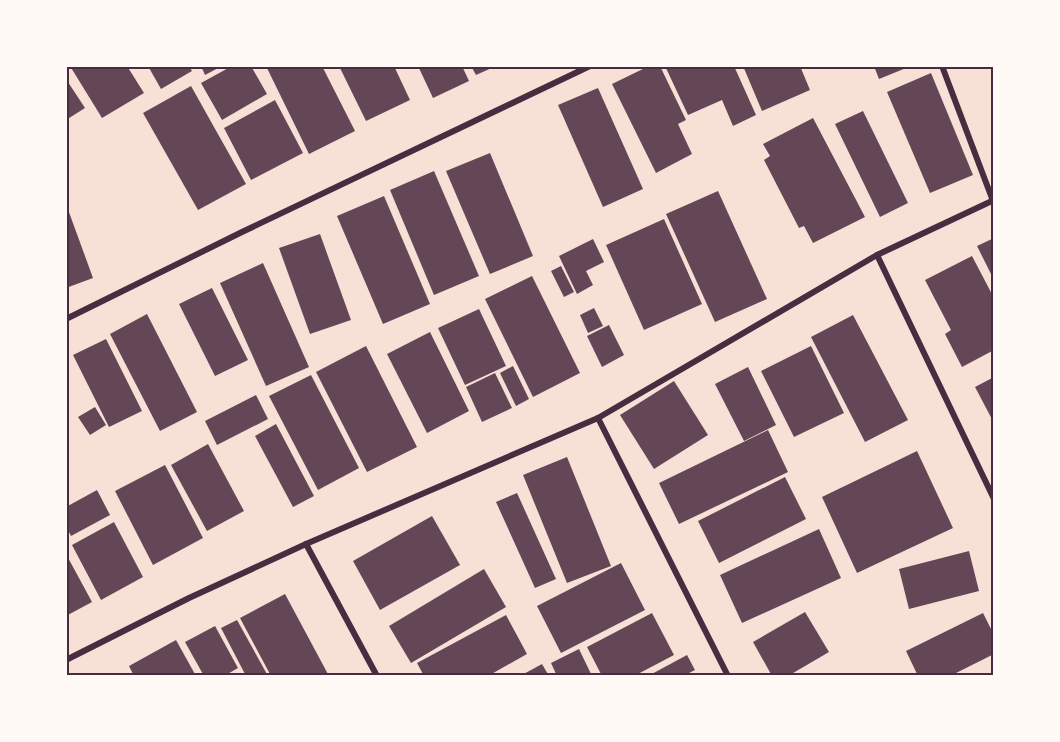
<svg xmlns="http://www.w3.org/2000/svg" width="1060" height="742" viewBox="0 0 1060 742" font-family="Mulish,sans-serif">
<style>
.building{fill:#644757}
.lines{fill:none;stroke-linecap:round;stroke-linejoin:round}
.minor{stroke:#4a2c40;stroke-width:6}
.neatline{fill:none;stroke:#4a2c40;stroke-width:2}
</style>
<rect width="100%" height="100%" fill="#f7e1d7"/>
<g class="building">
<polygon points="70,66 127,66 144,93 102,118"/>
<polygon points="148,66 189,66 192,71 161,89"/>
<polygon points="201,66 222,66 205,75"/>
<polygon points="232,66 251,66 267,94 222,120 201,83"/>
<polygon points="266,66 322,66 355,131 309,154"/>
<polygon points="339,66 394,66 410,100 366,121"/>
<polygon points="418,66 462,66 469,81 433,98"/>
<polygon points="471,66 496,66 476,75"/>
<polygon points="649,66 660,66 686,120 678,124 692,154 656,173 612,84"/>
<polygon points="665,66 734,66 756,115 733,126 722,100 688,115"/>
<polygon points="743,66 800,66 810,90 762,111"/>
<polygon points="874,66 911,66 879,79"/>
<polygon points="931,73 973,175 930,193 887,92"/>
<polygon points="66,79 85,108 66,120"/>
<polygon points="191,86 246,184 198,210 143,113"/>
<polygon points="598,88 643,189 603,207 558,105"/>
<polygon points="275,100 303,153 251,180 224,128"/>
<polygon points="863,111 908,203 880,217 835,124"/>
<polygon points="813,118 865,217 813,243 804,226 799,228 764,160 770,156 763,144"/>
<polygon points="490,153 533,256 490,274 446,171"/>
<polygon points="434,171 479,276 434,295 390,190"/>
<polygon points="718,191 767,299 715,322 666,214"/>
<polygon points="384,196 430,304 383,324 337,216"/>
<polygon points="66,204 93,278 66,288"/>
<polygon points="664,219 702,304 644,330 606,245"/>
<polygon points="320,234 351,320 310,334 279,248"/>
<polygon points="994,238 994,280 977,246"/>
<polygon points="593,239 604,262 586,271 593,285 577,294 559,256"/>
<polygon points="972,256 994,298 994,350 962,367 945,334 951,330 925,280"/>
<polygon points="263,263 309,367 266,386 220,283"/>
<polygon points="561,266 574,292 564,297 551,271"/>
<polygon points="532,276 580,373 533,397 485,299"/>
<polygon points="212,288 248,360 215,376 179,304"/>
<polygon points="594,308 603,326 588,333 580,315"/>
<polygon points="479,309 506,366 465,385 438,328"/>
<polygon points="147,314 197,412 160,431 110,334"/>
<polygon points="853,315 908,420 865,442 811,337"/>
<polygon points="609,325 624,355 602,367 587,336"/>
<polygon points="430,332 469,411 427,433 387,354"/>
<polygon points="106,339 142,411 109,427 73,355"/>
<polygon points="366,346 417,447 367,472 316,372"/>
<polygon points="811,346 844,413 794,437 761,371"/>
<polygon points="513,366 529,399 516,406 500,373"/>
<polygon points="748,367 776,425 744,441 715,384"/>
<polygon points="495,373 512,408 482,422 466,387"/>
<polygon points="311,375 359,468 318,490 269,396"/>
<polygon points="994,377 994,423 975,387"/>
<polygon points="674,381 708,435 654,469 620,415"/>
<polygon points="256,395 268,419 217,445 205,421"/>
<polygon points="95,407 106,425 90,435 78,417"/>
<polygon points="276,424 314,496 293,507 255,436"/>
<polygon points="768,430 788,472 679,524 659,483"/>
<polygon points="208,444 244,511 207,531 171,465"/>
<polygon points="917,451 953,528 857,573 822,497"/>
<polygon points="567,457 611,566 567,583 523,475"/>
<polygon points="165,465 203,538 153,565 115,491"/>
<polygon points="785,477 806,519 719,563 698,521"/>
<polygon points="97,490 110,515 71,536 66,526 66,507"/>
<polygon points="517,493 556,579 535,588 496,502"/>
<polygon points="432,516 460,565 380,610 353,561"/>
<polygon points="114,522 143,577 101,600 72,545"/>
<polygon points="819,529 841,578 742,623 720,575"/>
<polygon points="969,551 979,591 909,609 899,569"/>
<polygon points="66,554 92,602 66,616"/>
<polygon points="621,563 645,610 561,653 537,606"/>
<polygon points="484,569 506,607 411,663 389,626"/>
<polygon points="285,594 329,676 271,676 240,618"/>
<polygon points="805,612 829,652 788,676 772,676 753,642"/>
<polygon points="652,613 674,655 634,676 602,676 587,647"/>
<polygon points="983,613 994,635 994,654 950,676 918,676 906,651"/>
<polygon points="506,615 527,654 488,676 424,676 417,663"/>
<polygon points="237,620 268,676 246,676 221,628"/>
<polygon points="215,626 238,668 224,676 204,676 185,642"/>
<polygon points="176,640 196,676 134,676 129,666"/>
<polygon points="579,649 592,676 557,676 551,663"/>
<polygon points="687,655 695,670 683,676 648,676"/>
<polygon points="542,664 549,676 520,676"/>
</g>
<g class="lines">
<g class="minor">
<polyline points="942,66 993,201"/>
<polyline points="877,255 994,499"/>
<polyline points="66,319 242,232 590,66"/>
<polyline points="598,418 728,676"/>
<polyline points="306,544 377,676"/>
<polyline points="66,660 189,598 306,544 598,418 877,255 994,200"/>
</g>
</g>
<rect width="1060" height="742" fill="none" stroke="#fffaf5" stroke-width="135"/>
<rect x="68" y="68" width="924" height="606" class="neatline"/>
</svg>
